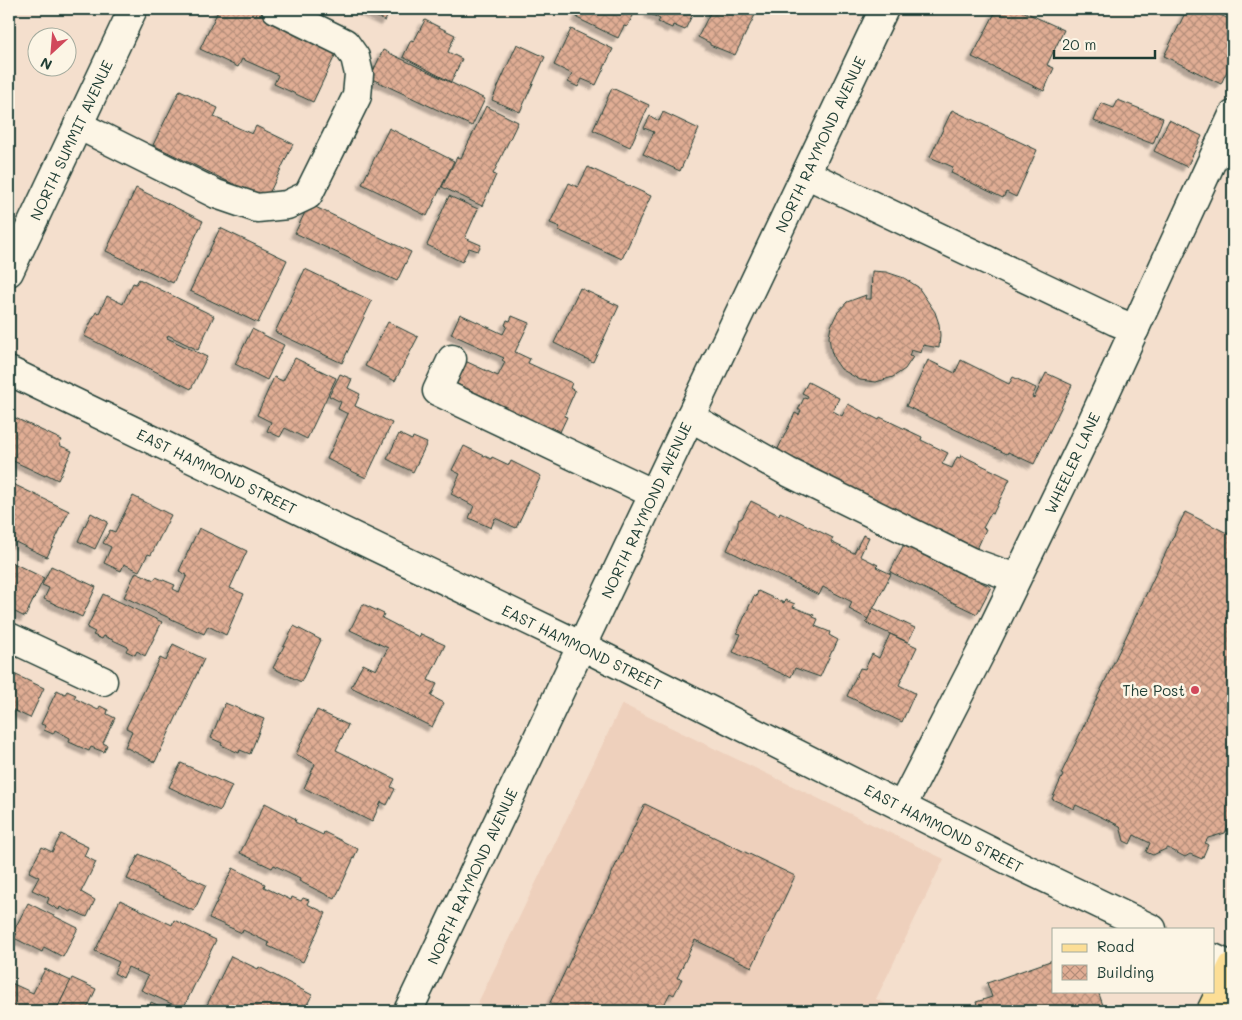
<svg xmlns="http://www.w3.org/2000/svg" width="1242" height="1020" viewBox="0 0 1242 1020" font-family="Mali,sans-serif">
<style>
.built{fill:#eed0bc}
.building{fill:url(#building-cross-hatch);stroke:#1f3d34;filter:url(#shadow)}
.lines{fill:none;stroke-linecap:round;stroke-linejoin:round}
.minor-casing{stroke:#1f3d34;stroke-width:31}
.major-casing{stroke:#1f3d34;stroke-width:31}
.minor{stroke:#fcf5e5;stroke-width:28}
.major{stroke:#fcde96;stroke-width:28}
.poi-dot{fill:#d1495b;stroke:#fcf5e5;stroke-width:2}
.labels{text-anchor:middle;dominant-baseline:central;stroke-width:5;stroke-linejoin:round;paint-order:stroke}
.street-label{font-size:15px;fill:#1f3d34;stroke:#fcf5e5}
.poi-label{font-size:15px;fill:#1f3d34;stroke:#fcf5e5;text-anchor:end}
</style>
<defs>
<pattern id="building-cross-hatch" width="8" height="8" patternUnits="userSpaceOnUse" patternTransform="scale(1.25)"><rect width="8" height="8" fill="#e0ad94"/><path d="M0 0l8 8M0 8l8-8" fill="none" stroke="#b58e7a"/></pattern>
<filter id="shadow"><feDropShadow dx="-4.5" dy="4.5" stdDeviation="1" flood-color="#0004"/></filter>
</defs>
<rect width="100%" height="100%" fill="#f4dfcd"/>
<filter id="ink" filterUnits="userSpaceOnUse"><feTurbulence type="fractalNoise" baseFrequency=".02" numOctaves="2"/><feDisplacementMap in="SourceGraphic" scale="10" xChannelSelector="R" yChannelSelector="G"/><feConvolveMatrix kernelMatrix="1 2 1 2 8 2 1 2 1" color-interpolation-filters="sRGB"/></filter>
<g filter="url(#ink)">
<polygon class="built" points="622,704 944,859 876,999 901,1011 474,1011"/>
<g class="building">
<polygon points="219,9 264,9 340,45 313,102 274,84 278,75 242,59 238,67 200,49"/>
<polygon points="361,9 391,9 385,21"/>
<polygon points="581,9 632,9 630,12 634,14 627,27 624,26 618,38 577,18"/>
<polygon points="651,9 695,9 685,30 673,25 672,28 658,22 660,19 649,13"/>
<polygon points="712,9 747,9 756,13 735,55 710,45 710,43 698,37"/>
<polygon points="997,9 1018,9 1064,30 1047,65 1054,68 1044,91 972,57"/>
<polygon points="1187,9 1208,9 1233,21 1233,58 1221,84 1164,56"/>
<polygon points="425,20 455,35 448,52 462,59 451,82 403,57 411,40 414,41"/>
<polygon points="571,29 613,49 596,85 582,79 578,87 568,82 572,74 554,65"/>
<polygon points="9,39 14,42 9,53"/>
<polygon points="517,44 545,57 520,112 492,100"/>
<polygon points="383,50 485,99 472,126 370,78"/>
<polygon points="612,88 649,105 630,147 593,130"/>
<polygon points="180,90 218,108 214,117 252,134 256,126 293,144 266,200 153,145"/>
<polygon points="1118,100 1163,118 1153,144 1094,121 1101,103 1114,108"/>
<polygon points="486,106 518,122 493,174 496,175 482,206 442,187 457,157 461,158"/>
<polygon points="952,110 1037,150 1016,197 1006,192 1003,198 951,173 953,167 930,157"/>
<polygon points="663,112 699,129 680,171 643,154 654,132 644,128 650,116 659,121"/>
<polygon points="1169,120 1202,136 1187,167 1154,151"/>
<polygon points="389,128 454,161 427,216 362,184"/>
<polygon points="588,167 651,196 622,259 558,230 560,227 550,223 569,183 578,187"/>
<polygon points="136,188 203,221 173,283 106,251"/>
<polygon points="449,196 478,209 465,238 481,245 478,251 469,248 462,262 427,245"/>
<polygon points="309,204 411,252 397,281 295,233"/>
<polygon points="220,228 287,260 258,323 190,291"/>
<polygon points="305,269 372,301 342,363 275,332"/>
<polygon points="872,271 886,272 904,278 918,287 935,312 939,324 940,335 939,348 923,345 921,353 911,350 909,356 913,357 905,369 893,377 876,382 860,380 841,369 834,359 831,350 829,337 831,326 837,313 847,302 866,295 865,299 871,299"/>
<polygon points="139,279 214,316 198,350 168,335 167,338 207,357 191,389 84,336 96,312 99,313 107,296 123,304 133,283 136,284"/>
<polygon points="580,288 619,306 593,362 554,343"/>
<polygon points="460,314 503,334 507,326 505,325 507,320 510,321 512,316 529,323 515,352 530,359 528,363 572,383 570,388 575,391 564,416 567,417 560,432 551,427 550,430 491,404 493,401 455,383 465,361 498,376 505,362 502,360 504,358 451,334"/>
<polygon points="388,322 418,337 395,381 365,366"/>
<polygon points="252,329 284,345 267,380 235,364"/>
<polygon points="295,358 336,378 307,439 285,428 280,437 267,431 271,422 257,415 274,377 283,381"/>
<polygon points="928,360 955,373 961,360 1009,384 1013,377 1036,388 1032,397 1034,398 1046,373 1072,385 1034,464 1008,452 1007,454 906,406"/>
<polygon points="340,374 352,379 348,388 360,394 355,406 392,423 366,478 327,459 348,414 338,409 341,402 329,396"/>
<polygon points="808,382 839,398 833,411 842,416 848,404 879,420 880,417 922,437 921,440 948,453 942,464 952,468 957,457 960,458 961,455 1010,479 993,514 991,513 983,528 986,529 977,549 775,455 795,413 799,415 801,410 798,410 804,398 807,399 808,396 802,393"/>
<polygon points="9,415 62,440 59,445 72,451 58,480 46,474 45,476 9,459"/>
<polygon points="399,434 412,440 413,437 427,443 413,472 387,459"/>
<polygon points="464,446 491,459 492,457 509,465 511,461 541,476 516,528 495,518 491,528 469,518 474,506 451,494 460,474 452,470"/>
<polygon points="11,483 69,511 47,557 9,539 9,488"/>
<polygon points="133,496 171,515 151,555 148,554 139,571 124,564 121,571 104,563 111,547 103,543 110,530 115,532"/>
<polygon points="751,501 779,515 780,512 833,538 831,542 854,553 863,535 869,537 860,556 878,565 876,567 891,574 868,619 849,609 852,602 823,587 819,595 727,550 738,525 738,520 742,518"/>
<polygon points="1185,512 1233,536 1233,815 1225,833 1208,838 1205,843 1208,845 1202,859 1190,854 1185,857 1168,848 1153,855 1146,852 1150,843 1134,835 1130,844 1124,841 1120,826 1076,805 1074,809 1052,799 1063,775 1061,774"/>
<polygon points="91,513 108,522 95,549 78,541"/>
<polygon points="199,528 247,551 230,588 244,594 226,635 208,626 204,634 124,597 136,572 154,580 156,577 175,585 173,589 179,592 187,575 179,571"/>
<polygon points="904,544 991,587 977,614 890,572"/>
<polygon points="9,561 44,578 25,617 9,609"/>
<polygon points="51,566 96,587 82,617 44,599 49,588 42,585"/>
<polygon points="758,591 784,603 785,600 795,604 793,607 814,615 813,617 818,619 815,626 830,632 829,635 838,640 833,651 832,651 820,677 795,668 791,677 786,674 785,675 733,652 741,634 737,633 754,596 756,597"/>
<polygon points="103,594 162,622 145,656 137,651 135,655 126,651 128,647 104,636 102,639 93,635 95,632 87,628"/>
<polygon points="363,604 384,614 382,618 419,637 421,634 445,645 428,680 437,684 431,696 444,703 432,727 351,687 363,664 376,670 388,648 350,630"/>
<polygon points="873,608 915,628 908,642 866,623"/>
<polygon points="294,626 321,640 301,682 273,668"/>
<polygon points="890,634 917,647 899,685 915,693 902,722 847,696 860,668 865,669 872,654 879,658"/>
<polygon points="173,644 204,659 155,762 125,747 132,731 126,728 160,658 166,661"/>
<polygon points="16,675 44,688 30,718 9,708 9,691"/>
<polygon points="57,690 65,694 67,691 76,695 74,698 98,710 100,706 108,710 107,714 115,718 103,743 107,745 104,752 91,747 89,751 69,742 70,738 55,730 53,734 44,730 46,726 41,724"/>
<polygon points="225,703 264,719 250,754 240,750 239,753 221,745 222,743 211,738"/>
<polygon points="317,710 348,725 336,750 395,779 391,787 395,789 387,805 381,802 372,822 304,788 315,764 296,754"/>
<polygon points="181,763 232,786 220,811 169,787"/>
<polygon points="265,803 296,819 295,822 323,835 324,832 358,849 335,899 299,881 300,878 274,865 272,868 240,853"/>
<polygon points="645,804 795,876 752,967 695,940 677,978 682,979 674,995 670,993 661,1011 546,1011"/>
<polygon points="61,834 88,847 84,856 96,862 81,892 95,900 87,917 72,910 71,912 60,907 59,910 47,903 49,898 32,890 39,877 29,872 42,847 52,852"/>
<polygon points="139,854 206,885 194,911 127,879"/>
<polygon points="233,868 265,884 264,887 291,900 292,897 301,901 303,898 309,900 307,904 326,913 303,962 268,946 269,943 243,930 242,933 209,918"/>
<polygon points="120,900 172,925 174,920 216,940 183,1009 141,990 148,976 128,967 123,978 114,973 119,962 95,951"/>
<polygon points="28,903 78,928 63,957 44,947 42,952 14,938 17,934 13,932"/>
<polygon points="231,956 258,969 259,967 312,995 304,1011 214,1011 206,1007"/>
<polygon points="1053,960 1053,991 1098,991 1105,1011 979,1011 976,1002 992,997 987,983"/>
<polygon points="45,969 71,981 56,1011 9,1011 9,982 33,993"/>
<polygon points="72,978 96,989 86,1011 56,1011"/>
<polygon points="151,1002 162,1007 160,1011 148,1011"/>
</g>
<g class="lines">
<g class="minor-casing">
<g id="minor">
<polyline points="78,125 216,194 257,208 287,205 308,195 357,96 359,74 355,57 345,43 276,9"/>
<polyline points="806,174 1115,321 1135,329"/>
<polyline points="9,272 133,9"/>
<polyline points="452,359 437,391 654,494"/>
<polyline points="9,371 582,646 1010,861 1152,929"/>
<polyline points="690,417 788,472 971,562 1016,578"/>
<polyline points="9,637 103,681"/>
<polyline points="902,806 980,654 1080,448 1233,115"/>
<polyline points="1213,958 1233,967"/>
<polyline points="408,1011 884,9"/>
</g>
</g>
<g class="major-casing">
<polyline id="major" points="1211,1011 1233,966"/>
</g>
<use href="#minor" class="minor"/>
<use href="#major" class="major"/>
</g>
</g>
<circle class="poi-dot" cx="1195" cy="690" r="5"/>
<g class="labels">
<g class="street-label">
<text transform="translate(71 140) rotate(-65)">NORTH SUMMIT AVENUE</text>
<text transform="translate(820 144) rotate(-65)">NORTH RAYMOND AVENUE</text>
<text transform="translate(1072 463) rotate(-65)">WHEELER LANE</text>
<text transform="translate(217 471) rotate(26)">EAST HAMMOND STREET</text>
<text transform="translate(646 510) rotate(-65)">NORTH RAYMOND AVENUE</text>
<text transform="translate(582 647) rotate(26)">EAST HAMMOND STREET</text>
<text transform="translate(944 828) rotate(27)">EAST HAMMOND STREET</text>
<text transform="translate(472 876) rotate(-65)">NORTH RAYMOND AVENUE</text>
</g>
<g class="poi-label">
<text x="1185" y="690">The Post</text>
</g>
</g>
<rect width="1242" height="1020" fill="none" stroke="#fcf5e5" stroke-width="30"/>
<rect x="15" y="15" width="1212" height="990" fill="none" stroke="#1f3d34" stroke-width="2" filter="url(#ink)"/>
<rect x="1052" y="928" width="162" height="65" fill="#fcf5e5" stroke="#a4ab9e"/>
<rect x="1062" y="944" width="25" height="8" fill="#fcde96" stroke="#a4ab9e"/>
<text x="1097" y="952" font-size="15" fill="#1f3d34">Road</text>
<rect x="1062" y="965" width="25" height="15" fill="url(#building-cross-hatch)" stroke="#a4ab9e"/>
<text x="1097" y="978" font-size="15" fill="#1f3d34">Building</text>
<g transform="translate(52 52) rotate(206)"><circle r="24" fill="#fcf5e5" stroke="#a4ab9e"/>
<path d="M0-4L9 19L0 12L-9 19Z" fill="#d1495b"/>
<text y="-8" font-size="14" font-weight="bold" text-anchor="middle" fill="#1f3d34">N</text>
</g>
<path d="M1054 50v8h101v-8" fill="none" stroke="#1f3d34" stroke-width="2.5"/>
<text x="1062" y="50" font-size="15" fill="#1f3d34" stroke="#fcf5e5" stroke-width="4" paint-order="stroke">20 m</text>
</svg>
